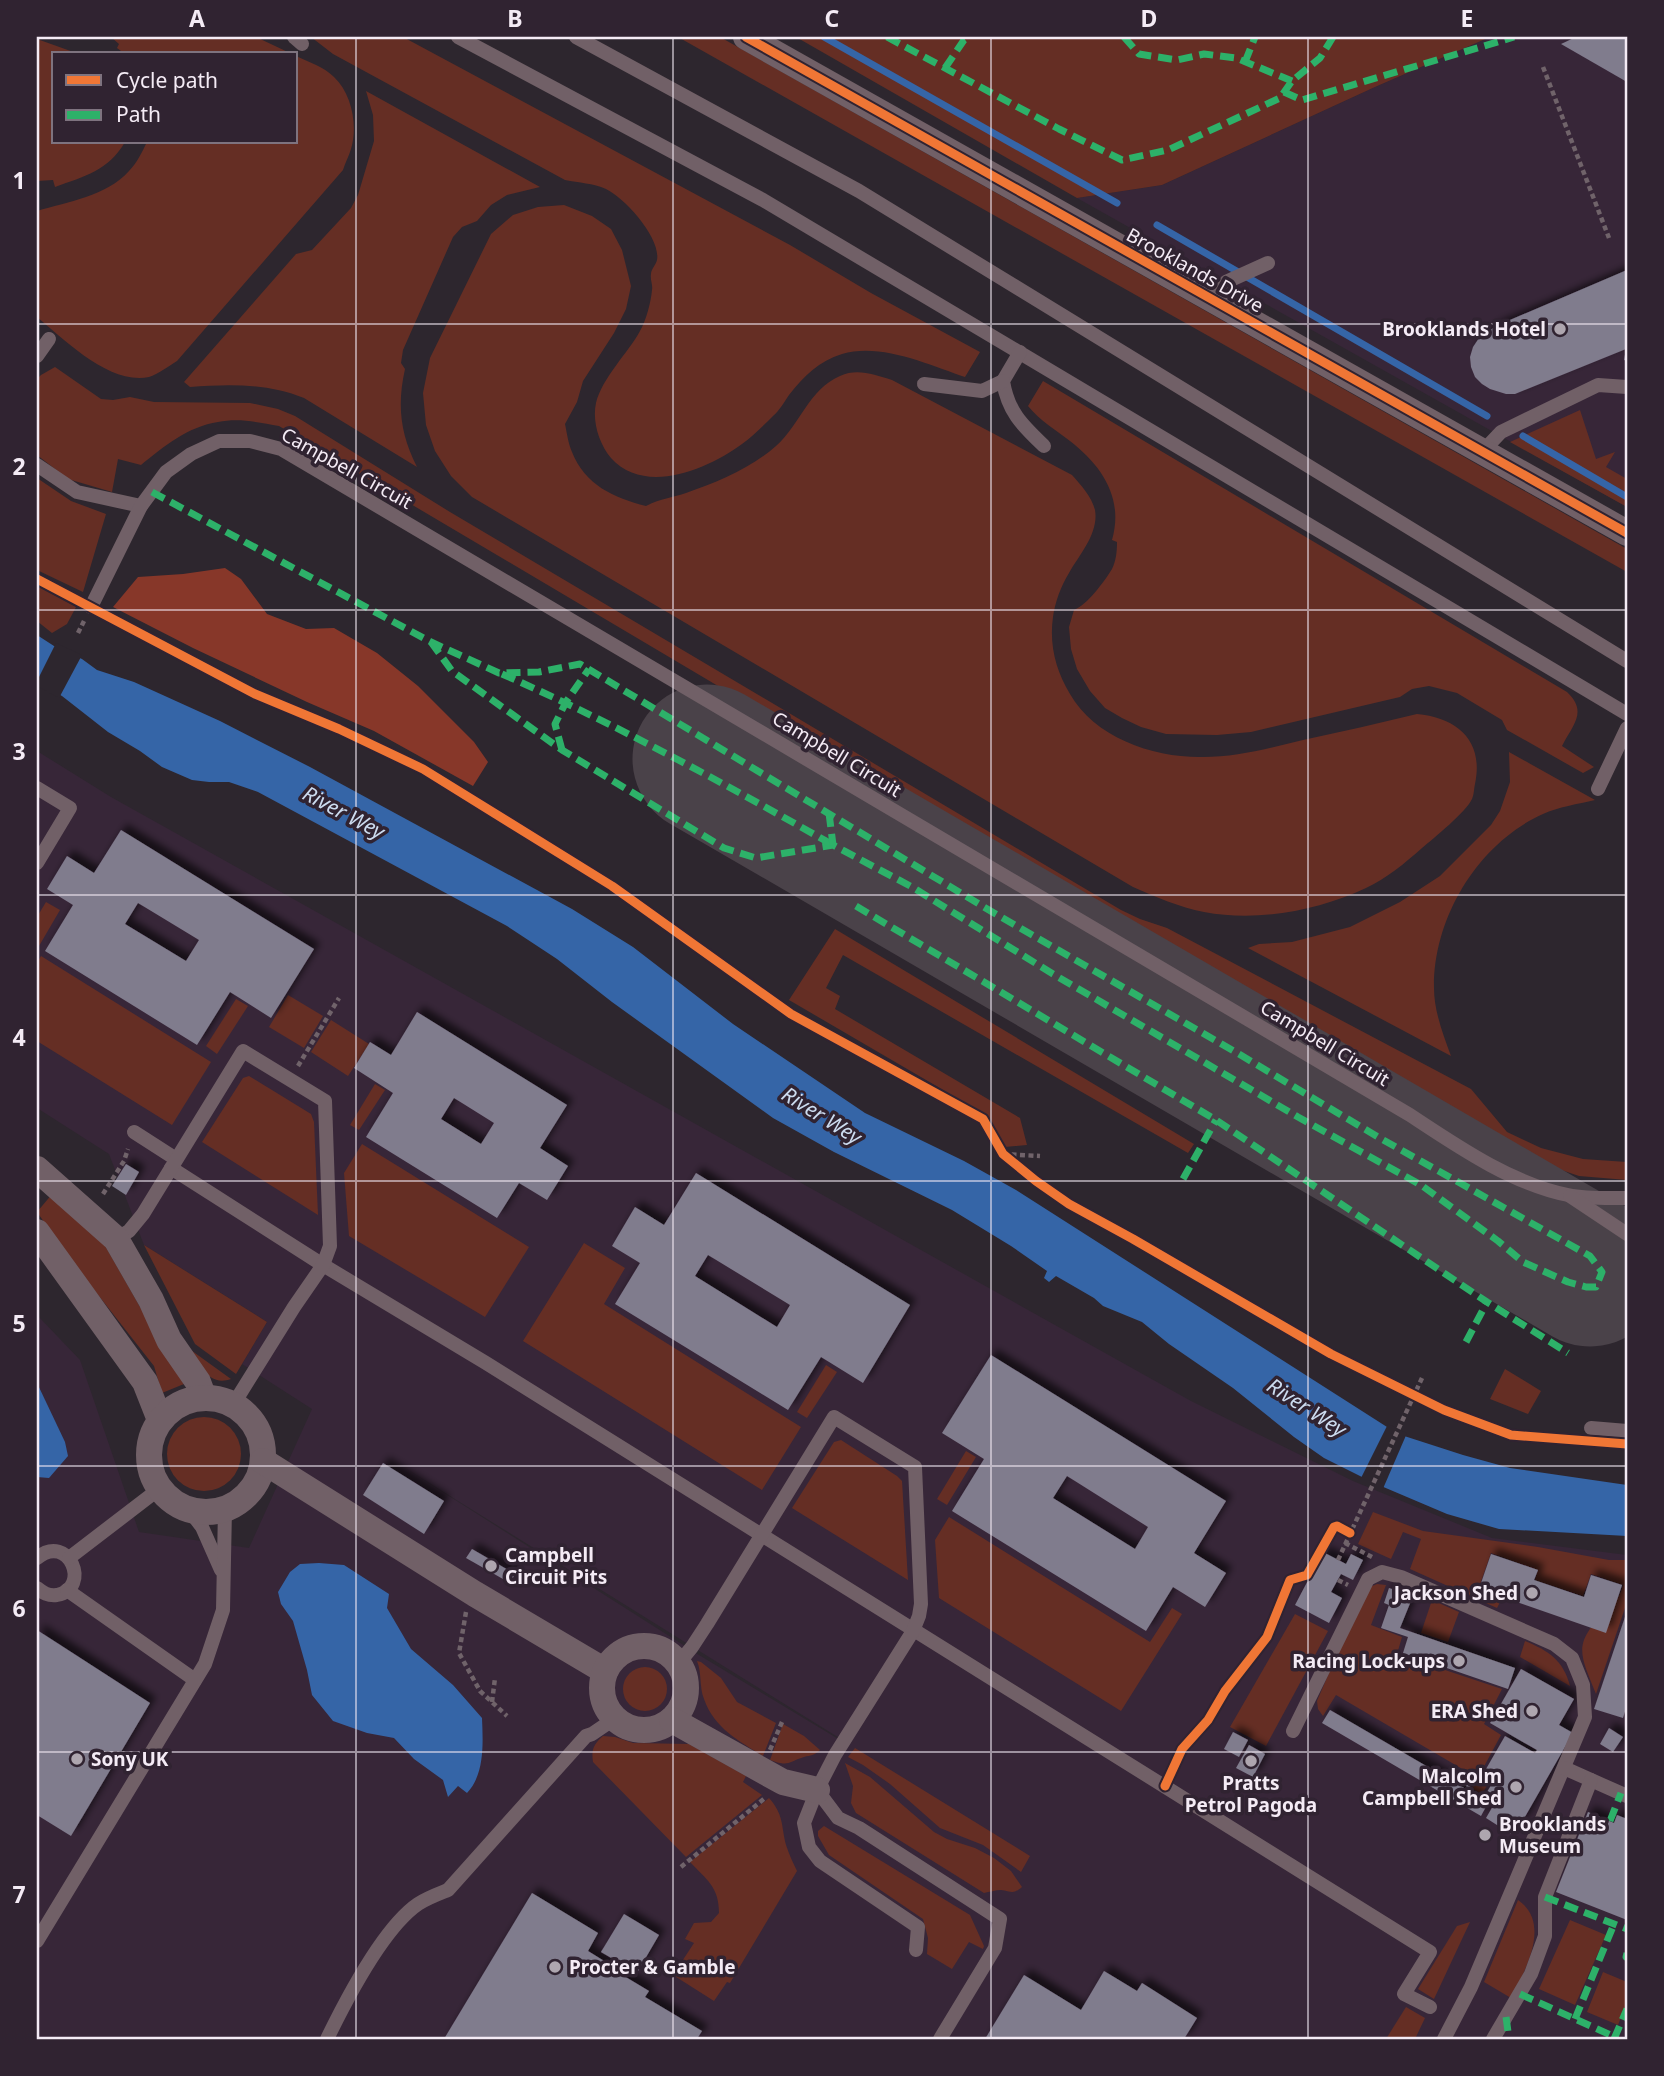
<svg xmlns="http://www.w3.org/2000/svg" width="1664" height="2076" viewBox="0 0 1664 2076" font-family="'Noto Sans',sans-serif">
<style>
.built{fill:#372638;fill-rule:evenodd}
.green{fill:#652e24}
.forest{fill:#873729}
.water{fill:#3565a7}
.pier{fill:#2d262e}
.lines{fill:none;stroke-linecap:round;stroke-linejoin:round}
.stream{stroke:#3565a7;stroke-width:7}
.runway{stroke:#4a4249;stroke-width:149}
.building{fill:#807b8d;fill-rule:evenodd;filter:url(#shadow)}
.path{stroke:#70636a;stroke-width:4.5;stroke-dasharray:5 3.5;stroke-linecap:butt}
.service{stroke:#716067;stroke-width:14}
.minor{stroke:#716067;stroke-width:26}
.quiet{stroke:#2db169;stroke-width:7;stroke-dasharray:14 7;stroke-linecap:butt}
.cycleway-casing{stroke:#302331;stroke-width:13}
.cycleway{stroke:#f07635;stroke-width:9}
.grid{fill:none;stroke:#f4ebf5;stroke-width:2;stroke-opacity:0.55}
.poi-dot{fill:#aea6af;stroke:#302331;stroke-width:2.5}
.labels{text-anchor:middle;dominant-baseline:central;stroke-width:7;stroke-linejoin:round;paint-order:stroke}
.street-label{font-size:19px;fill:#f4ebf5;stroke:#302331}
.poi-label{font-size:19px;font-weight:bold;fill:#f4ebf5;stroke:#302331;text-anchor:end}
.water-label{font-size:21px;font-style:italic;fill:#ccdbef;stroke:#302331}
.neatline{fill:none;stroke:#f4ebf5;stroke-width:2.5}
.grid-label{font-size:23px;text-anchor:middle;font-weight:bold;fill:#f4ebf5}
</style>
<defs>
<filter id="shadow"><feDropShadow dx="6" dy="-6" stdDeviation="3.5" flood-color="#0009"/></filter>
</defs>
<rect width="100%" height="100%" fill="#2d262e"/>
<g class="built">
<polygon points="1490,37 1627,37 1627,507 1077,198 1162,185 1375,87"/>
<path d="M37,751L111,797L1191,1401L1353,1481L1492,1538L1627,1555V2039H37V1315L80,1360L139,1532L249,1548L312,1409L242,1364L267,1322L144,1245L109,1154L37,1108ZM405,1468L841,1739L840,1740L699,1655Z"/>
</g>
<g class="green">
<polygon points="111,37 256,37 292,54 125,54 117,48 119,44"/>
<path d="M311,37H403L790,245L871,293L980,352L965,377C930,365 880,342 842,354C819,361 804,376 789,395C784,402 780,410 773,416C763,426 753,436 742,444C708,469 645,496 611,458C599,444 592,421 596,403C602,378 628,353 640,331C646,321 651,302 652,290C653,285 650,280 651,274C651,269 656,265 657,260C661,238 625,198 606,189C593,183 579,183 565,180L333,54Z"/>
<polygon points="678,37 720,37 1627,549 1627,572"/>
<polygon points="796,37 1490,37 1375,87 1162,185 1077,198"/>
<path d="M37,39L79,54H54V142H125C108,171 85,176 55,187L53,180L37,181Z"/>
<path d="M296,56C309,62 324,67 334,77C352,94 358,126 351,149C349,156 345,163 343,170L177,361C169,366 158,374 149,377C109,385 65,340 37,317V211C67,202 107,196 129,171C137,163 142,152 147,142H296Z"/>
<path d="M366,91L540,187L507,195L491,205L477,221L462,227L453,237L403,350L401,363L405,369C397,405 400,433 417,467L304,398C267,383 228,384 190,387L184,382L296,254L312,250L351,208L358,195L374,141L373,115Z"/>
<path d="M564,205L592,216L611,229L622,250L631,286L626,309L614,333L583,381L577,402L565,424C567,433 568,443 572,452C585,485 614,498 646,506C662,498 671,498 686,493C718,482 751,468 776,446C800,425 809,389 840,376C858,368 874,375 892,380L1072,475C1080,484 1092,497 1095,510C1099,533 1080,554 1069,573C1061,586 1055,602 1053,617C1049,645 1056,671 1070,694C1095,738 1154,758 1203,757C1237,757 1270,748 1303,740C1341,732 1379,723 1417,714C1458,718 1484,741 1475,784C1474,788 1474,795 1472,799C1466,812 1434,838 1422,848C1405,863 1386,879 1366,888C1317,911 1257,922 1204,912C1179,907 1156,897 1133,887L472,497L451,476L435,451L426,425L423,393L430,358L491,234L513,215L538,207Z"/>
<path d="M55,367L101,399L113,400L130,397L154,402L250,403L278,409L295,416L450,512L1121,910L1140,919L1167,928L1471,1089L1507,1132L1541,1148L1583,1159L1627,1162V1180L1579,1176L1500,1149L279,426C259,422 238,418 218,422C189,426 163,447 141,465L118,459L112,492L68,479L37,455V379L41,375Z"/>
<path d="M1043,381L1567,692C1588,712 1573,724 1562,746L1594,767L1583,773L1507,730L1502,720L1457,693L1429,686L1412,689L1400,697L1251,732L1217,735L1166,734L1141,727L1122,718L1105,708L1090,691L1077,669L1071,649L1069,627L1074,610C1087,605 1104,582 1112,569C1116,561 1117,552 1117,542L1112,540C1124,498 1102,466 1070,441C1056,430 1040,421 1028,406Z"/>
<polygon points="1580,410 1596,459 1615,452 1606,467 1627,479 1627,507 1510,442"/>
<polygon points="37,478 71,501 106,514 83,592 37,570"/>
<polygon points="37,586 76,607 67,624 52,633 37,621"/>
<path d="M1509,752L1595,800C1578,804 1558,807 1543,814C1478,843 1433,918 1434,988C1434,1011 1443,1034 1451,1056L1248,948L1259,944L1292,942L1350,927L1400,902L1440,876L1491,825L1500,811L1510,782Z"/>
<polygon points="46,902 60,910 39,946 37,945 37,917"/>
<polygon points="835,929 1194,1144 1188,1153 843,955 826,988 840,996 835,1009 1020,1118 1027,1145 1005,1147 986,1115 789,1000"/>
<polygon points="41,956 211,1062 172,1125 37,1041 37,963"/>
<polygon points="288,995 323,1016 304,1048 269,1027"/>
<polygon points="236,999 248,1006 217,1054 206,1046"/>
<polygon points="331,1020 369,1044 348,1076 311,1052"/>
<polygon points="249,1076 311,1114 314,1122 318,1215 202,1142 243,1078"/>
<polygon points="375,1084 385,1090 359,1130 350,1125"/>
<polygon points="362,1144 529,1247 485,1317 349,1236 344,1173"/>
<polygon points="53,1193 103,1242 184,1384 162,1393 154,1366 73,1263 37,1212"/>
<polygon points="584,1243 625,1268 604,1304 801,1427 762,1490 523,1341"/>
<polygon points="144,1245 267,1322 236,1374 195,1344"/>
<path d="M188,1348L231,1379C208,1387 200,1364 188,1348Z"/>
<polygon points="826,1365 837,1372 807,1418 797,1412"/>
<polygon points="1505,1369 1541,1391 1528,1414 1490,1399"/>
<circle cx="204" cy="1454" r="37"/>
<polygon points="841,1440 897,1476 902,1481 908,1580 792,1508 834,1442"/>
<polygon points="966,1451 976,1457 947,1505 937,1499"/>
<path d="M1373,1512L1423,1531L1538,1547L1609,1560H1627V1602L1596,1694C1580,1654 1572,1644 1606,1611C1615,1602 1620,1597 1623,1585L1591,1574L1583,1596L1535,1580L1538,1570L1491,1553L1478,1590L1502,1598L1497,1608L1410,1569L1421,1539L1403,1532L1391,1559L1358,1544Z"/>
<polygon points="949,1517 1150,1642 1172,1608 1182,1614 1121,1711 939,1598 935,1540"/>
<polygon points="1377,1584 1386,1585 1371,1625 1402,1637 1397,1654 1502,1689 1484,1724 1501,1735 1481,1772 1491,1779 1482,1794 1471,1788 1476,1777 1336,1695 1323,1716 1318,1709 1317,1701 1365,1589"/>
<polygon points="1432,1600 1459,1612 1448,1642 1421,1633"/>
<polygon points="1295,1614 1328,1631 1266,1746 1230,1727"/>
<path d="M1525,1641C1549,1651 1563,1660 1570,1686L1520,1657Z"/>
<path d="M697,1661L701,1662L721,1678L737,1702L776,1723L763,1756C739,1741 714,1728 704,1699C699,1687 702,1673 697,1661Z"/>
<circle cx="645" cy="1689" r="22"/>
<path d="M783,1724L804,1736L820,1750C814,1756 811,1755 804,1757C788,1762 789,1767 770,1760Z"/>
<path d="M603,1736L615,1737L633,1743L689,1744L746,1776L743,1782L762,1795L686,1857L593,1762C591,1749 594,1744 603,1736Z"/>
<polygon points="855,1748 1030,1856 1021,1872 983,1845 940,1828 890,1784 863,1765 848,1757"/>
<path d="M845,1763L870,1777L934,1832L947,1839L975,1848L994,1858L1011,1871L1022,1887C1013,1895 1011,1891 1001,1890C996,1890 989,1892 984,1893L856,1813L851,1803L853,1786Z"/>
<path d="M769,1798C784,1815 781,1825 786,1845C789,1854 793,1863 797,1871L730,1983L727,1982L714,2001L673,1975L694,1943L685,1939L694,1923L711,1922L719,1913C719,1887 707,1880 690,1862Z"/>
<polygon points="824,1826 970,1915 984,1946 983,1949 969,1942 952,1969 927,1954 928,1938 923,1919 829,1855 818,1836 818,1831"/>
<path d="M1518,1900C1552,1923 1525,1971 1511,1998L1484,1982Z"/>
<polygon points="1570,1920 1606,1935 1575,2005 1539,1989"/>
<polygon points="1470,1922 1434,1999 1418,1989 1457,1926"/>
<polygon points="1603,1972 1627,1982 1627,2002 1618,2025 1587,2012"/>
<polygon points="1406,2007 1425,2018 1415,2039 1386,2039"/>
</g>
<polygon class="forest" points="225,568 241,579 267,614 306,629 334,628 377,653 418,686 474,742 488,762 473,786 374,731 307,702 193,648 113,607 138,577 183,574"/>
<g class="water">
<polygon points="37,635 54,646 82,659 97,670 134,682 220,721 310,767 572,909 633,947 733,1024 865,1113 964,1161 1016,1190 1398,1434 1463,1455 1510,1468 1627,1485 1627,1536 1499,1529 1447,1514 1374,1483 1324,1458 1294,1437 1233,1388 1169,1344 1142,1322 1103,1306 1094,1298 1056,1276 1049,1282 1044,1278 1047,1271 1011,1246 952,1210 834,1152 773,1118 612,1002 557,959 507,926 258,792 229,782 209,782 192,780 162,767 140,751 108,732 62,696 37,682"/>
<polygon points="37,1383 65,1442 68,1456 49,1478 37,1477"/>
<path d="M319,1563L344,1565L389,1594L387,1608L411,1649L453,1685L482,1718C483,1743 485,1774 467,1793L458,1786L448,1797L443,1780L414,1759L394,1738L367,1733L333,1721L312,1695L307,1670L293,1621L281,1604L278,1592L290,1572L300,1564Z"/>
</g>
<g class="pier">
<polygon points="56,643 82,655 59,698 37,686 37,681"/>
<polygon points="1388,1424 1407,1433 1382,1491 1360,1480"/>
</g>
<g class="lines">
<g class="stream">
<polyline points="824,37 1117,203"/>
<polyline points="1157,225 1487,416"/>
<polyline points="1523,436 1627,497"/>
</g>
<polyline class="runway" points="707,759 1590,1272"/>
</g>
<g class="building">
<polygon points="1576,37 1627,37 1627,82 1561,44"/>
<polygon points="1627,270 1627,361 1624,360 1626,349 1515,394 1506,394 1490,389 1482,384 1475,377 1471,367 1470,357 1473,347 1479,338 1496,326"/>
<path d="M121,830L314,949L271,1018L230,992L197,1045L45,951L73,905L47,889L67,856L94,873ZM138,903L199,940L186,961L125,924Z"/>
<path d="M417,1012L567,1105L540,1148L568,1166L547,1200L519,1183L497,1218L366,1137L393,1093L354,1068L370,1042L391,1055ZM454,1098L494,1123L481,1144L441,1119Z"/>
<polygon points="126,1164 139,1172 126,1195 112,1186"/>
<path d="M696,1173L910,1305L863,1383L821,1357L788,1410L615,1304L640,1263L612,1246L635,1207L664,1225ZM708,1255L790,1305L777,1327L695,1276Z"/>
<path d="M991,1355L1226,1501L1194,1553L1226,1573L1205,1607L1173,1587L1146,1631L952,1511L984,1459L942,1433ZM1067,1476L1148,1527L1135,1549L1053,1498Z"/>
<polygon points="383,1463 444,1501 424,1534 363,1495"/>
<polygon points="472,1549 515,1574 510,1583 466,1558"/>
<polygon points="1323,1552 1346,1564 1351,1554 1363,1560 1353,1580 1341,1574 1331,1592 1342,1598 1329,1623 1295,1605"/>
<polygon points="1491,1554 1538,1570 1534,1580 1584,1597 1591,1575 1622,1585 1606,1633 1479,1589"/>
<polygon points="1389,1588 1413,1596 1400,1628 1515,1668 1508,1689 1403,1653 1408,1637 1381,1628 1389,1605 1384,1603"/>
<polygon points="1627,1611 1627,1705 1623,1718 1594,1709"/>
<polygon points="37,1630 150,1703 71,1836 37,1815"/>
<polygon points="1521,1669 1574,1699 1559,1725 1573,1733 1522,1822 1519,1821 1511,1834 1486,1818 1493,1806 1488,1803 1481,1816 1322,1723 1330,1710 1483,1799 1497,1775 1486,1769 1505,1736 1535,1753 1537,1750 1490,1723"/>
<polygon points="1609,1728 1623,1737 1613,1752 1600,1744"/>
<polygon points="1233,1732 1248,1740 1239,1757 1224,1749"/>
<polygon points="1249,1745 1265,1754 1253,1777 1236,1768"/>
<polygon points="1467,1778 1473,1782 1469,1788 1463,1784"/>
<polygon points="1588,1812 1614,1823 1617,1815 1627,1819 1627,1920 1556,1892"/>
<polygon points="532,1893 598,1933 588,1951 609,1964 613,1959 601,1952 624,1914 659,1935 638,1971 625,1963 619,1973 649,1991 645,1997 702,2031 697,2039 444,2039"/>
<polygon points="1104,1971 1137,1991 1142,1983 1197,2018 1184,2039 985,2039 1024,1975 1081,2010"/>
</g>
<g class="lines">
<g class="path">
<polyline points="1543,67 1609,238"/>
<polyline points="78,633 84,621"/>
<polyline points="298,1066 339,998"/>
<polyline points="1003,1154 1040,1156"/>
<polyline points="103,1194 124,1161 128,1149"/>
<polyline points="1345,1543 1372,1557"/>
<polyline points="1338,1560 1422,1378"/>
<polyline points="1338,1580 1348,1585"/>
<polyline points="466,1612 459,1653 480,1691 507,1716"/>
<polyline points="492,1702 495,1678"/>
<polyline points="770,1750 782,1722"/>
<polyline points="1172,1771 1182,1749 1208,1720 1225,1691 1267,1637 1290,1580 1307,1575 1334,1527 1337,1526 1350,1533"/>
<polyline points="681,1867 765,1798"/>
</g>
<g class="service">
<polyline points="294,37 302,44"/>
<polyline points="458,37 763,200 1627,714"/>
<polyline points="576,37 859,191 1627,661"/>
<polyline points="1215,300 1226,282 1268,263"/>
<path d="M1020,352L1003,381C1008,412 1022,425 1044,446"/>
<polyline points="37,356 49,339"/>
<polyline points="924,384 982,391 1003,381"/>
<polyline points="1483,451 1501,432 1598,385 1627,387"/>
<polyline points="37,465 77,492 141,506"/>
<path d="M91,607L141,506L166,472L191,454L219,441H250L281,449L1410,1115C1457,1146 1512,1184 1568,1195C1587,1199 1608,1198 1627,1198"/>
<polyline points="37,788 70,808 37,863"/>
<polyline points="1598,789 1627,728"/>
<polyline points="134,1132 176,1159"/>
<polyline points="171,1168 323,1265 486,1363 1430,1952 1404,1994 1430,2007"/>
<polyline points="1570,1196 1627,1234"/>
<polyline points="116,1239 129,1231 143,1214 243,1051 325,1101 330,1246 323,1265 294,1307 233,1405"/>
<polyline points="1591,1428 1627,1431"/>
<polyline points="189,1510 202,1527 221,1570"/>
<path d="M37,1558C69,1532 92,1588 57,1595C48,1596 43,1593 37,1588"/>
<polyline points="69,1558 159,1489"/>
<polyline points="67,1590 195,1680"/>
<polyline points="678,1664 692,1647 707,1624 834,1417 915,1467 921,1604 919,1616 913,1631 835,1755 817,1790 804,1823 809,1847 820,1861 918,1927 916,1950"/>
<polyline points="1293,1731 1368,1579 1382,1572 1401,1577 1554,1644 1572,1658 1583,1685 1585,1717 1471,1987 1444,2039"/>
<polyline points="1564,1768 1627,1796"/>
<polyline points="817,1790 838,1818 859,1828 1000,1919 995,1948 940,2039"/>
<polyline points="37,1941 205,1664 223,1610 225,1509"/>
<path d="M327,2039C346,2000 383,1928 418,1904C427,1898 438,1894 448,1890L586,1736L592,1734L614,1719"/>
<polyline points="1493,2039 1531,1974 1545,1936 1545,1897 1591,1780"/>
</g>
<g class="minor">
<polyline points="746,37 1627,533"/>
<polyline points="37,1169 116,1239 151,1300 169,1340 198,1382 204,1398"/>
<polyline points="37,1232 145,1382 160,1420"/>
<circle cx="206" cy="1455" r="57"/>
<polyline points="263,1461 475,1594 605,1671"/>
<circle cx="644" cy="1688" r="42"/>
<polyline points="672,1720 783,1782 817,1790"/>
</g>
<g class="quiet">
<polyline points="887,37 1059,129 1122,160 1168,150 1280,98 1292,81 1320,58 1333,37"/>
<polyline points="1124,37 1139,54 1177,60 1204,54 1236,58 1292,81"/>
<polyline points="1245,62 1255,37"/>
<polyline points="945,68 964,40 969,37"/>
<polyline points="1284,92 1302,100 1514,37"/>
<polyline points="152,492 431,642 499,673 539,672 580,664 994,913 1239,1054 1378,1137 1590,1256 1602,1272 1596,1287 1586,1287 1568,1282 1523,1262 1498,1241 1421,1185 1298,1117 1053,974 912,887 833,845 756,858 724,848 562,750 452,671 431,642"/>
<path d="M502,674C616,724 725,784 833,845"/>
<polyline points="562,750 555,724 566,702 589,669"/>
<polyline points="829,813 833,845"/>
<polyline points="856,906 1216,1120 1487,1302 1568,1353"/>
<polyline points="1183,1179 1216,1120"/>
<polyline points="1466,1342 1487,1302"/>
<polyline points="1610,1821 1621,1793"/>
<polyline points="1545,1897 1627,1929"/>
<polyline points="1627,1953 1626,1957 1627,1958"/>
<polyline points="1520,1994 1615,2037"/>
<polyline points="1506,2017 1509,2039"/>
<polyline points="1575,2019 1614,1924"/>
<polyline points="1614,2039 1627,2009"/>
</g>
<g class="cycleway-casing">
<g id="cycleway">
<polyline points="746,37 1627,533"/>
<polyline points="37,579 255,694 339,729 423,769 612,886 791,1014 983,1119 1003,1154 1036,1181 1069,1204 1133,1239 1331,1354 1444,1410 1511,1435 1627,1444"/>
<polyline points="1165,1786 1182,1749 1208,1720 1225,1691 1267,1637 1290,1580 1307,1575 1334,1527 1337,1526 1350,1533"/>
</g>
</g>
<use href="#cycleway" class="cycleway"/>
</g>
<path class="grid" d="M356,37V2039M673,37V2039M991,37V2039M1308,37V2039M37,324H1627M37,610H1627M37,895H1627M37,1181H1627M37,1466H1627M37,1752H1627"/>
<g class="poi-dot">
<circle cx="1560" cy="329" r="7"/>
<circle cx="491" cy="1566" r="7"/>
<circle cx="1532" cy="1593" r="7"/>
<circle cx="1459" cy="1661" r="7"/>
<circle cx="1532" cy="1711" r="7"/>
<circle cx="77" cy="1759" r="7"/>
<circle cx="1251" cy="1761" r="7"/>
<circle cx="1516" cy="1787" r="7"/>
<circle cx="1485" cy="1835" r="7"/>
<circle cx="555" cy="1967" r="7"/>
</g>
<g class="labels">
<g class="street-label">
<text transform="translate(1195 270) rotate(29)">Brooklands Drive</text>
<text transform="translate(347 468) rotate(29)">Campbell Circuit</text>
<text transform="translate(837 754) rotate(31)">Campbell Circuit</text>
<text transform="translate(1325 1043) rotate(31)">Campbell Circuit</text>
</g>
<g class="poi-label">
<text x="1546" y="329">Brooklands Hotel</text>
<text x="505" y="1555" text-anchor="start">Campbell<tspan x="505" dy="22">Circuit Pits</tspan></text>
<text x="1518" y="1593">Jackson Shed</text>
<text x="1445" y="1661">Racing Lock-ups</text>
<text x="1518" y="1711">ERA Shed</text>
<text x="91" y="1759" text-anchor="start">Sony UK</text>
<text x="1502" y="1776">Malcolm<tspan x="1502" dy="22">Campbell Shed</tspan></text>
<text x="1251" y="1783" text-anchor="middle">Pratts<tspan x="1251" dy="22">Petrol Pagoda</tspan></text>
<text x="1499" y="1824" text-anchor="start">Brooklands<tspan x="1499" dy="22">Museum</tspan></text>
<text x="569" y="1967" text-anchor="start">Procter &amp; Gamble</text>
</g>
<g class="water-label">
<text transform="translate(344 812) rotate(28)">River Wey</text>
<text transform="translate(822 1115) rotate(32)">River Wey</text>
<text transform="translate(1307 1407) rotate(33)">River Wey</text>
</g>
</g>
<rect width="1664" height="2076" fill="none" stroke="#302331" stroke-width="77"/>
<rect x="52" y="52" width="245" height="91" fill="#302331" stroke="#7e737f" stroke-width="2"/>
<rect x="66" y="75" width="35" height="10" fill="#f07635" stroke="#7e737f" stroke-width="2"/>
<text x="116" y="88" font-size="21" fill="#f4ebf5">Cycle path</text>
<rect x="66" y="110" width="35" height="10" fill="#2db169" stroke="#7e737f" stroke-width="2"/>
<text x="116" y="122" font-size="21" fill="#f4ebf5">Path</text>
<rect x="38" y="38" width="1588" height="2000" class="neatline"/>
<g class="grid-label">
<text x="197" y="27">A</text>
<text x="515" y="27">B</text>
<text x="832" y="27">C</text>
<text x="1149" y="27">D</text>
<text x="1467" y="27">E</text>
<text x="19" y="189">1</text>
<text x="19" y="475">2</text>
<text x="19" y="760">3</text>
<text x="19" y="1046">4</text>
<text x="19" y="1332">5</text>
<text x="19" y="1617">6</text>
<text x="19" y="1903">7</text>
</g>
</svg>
